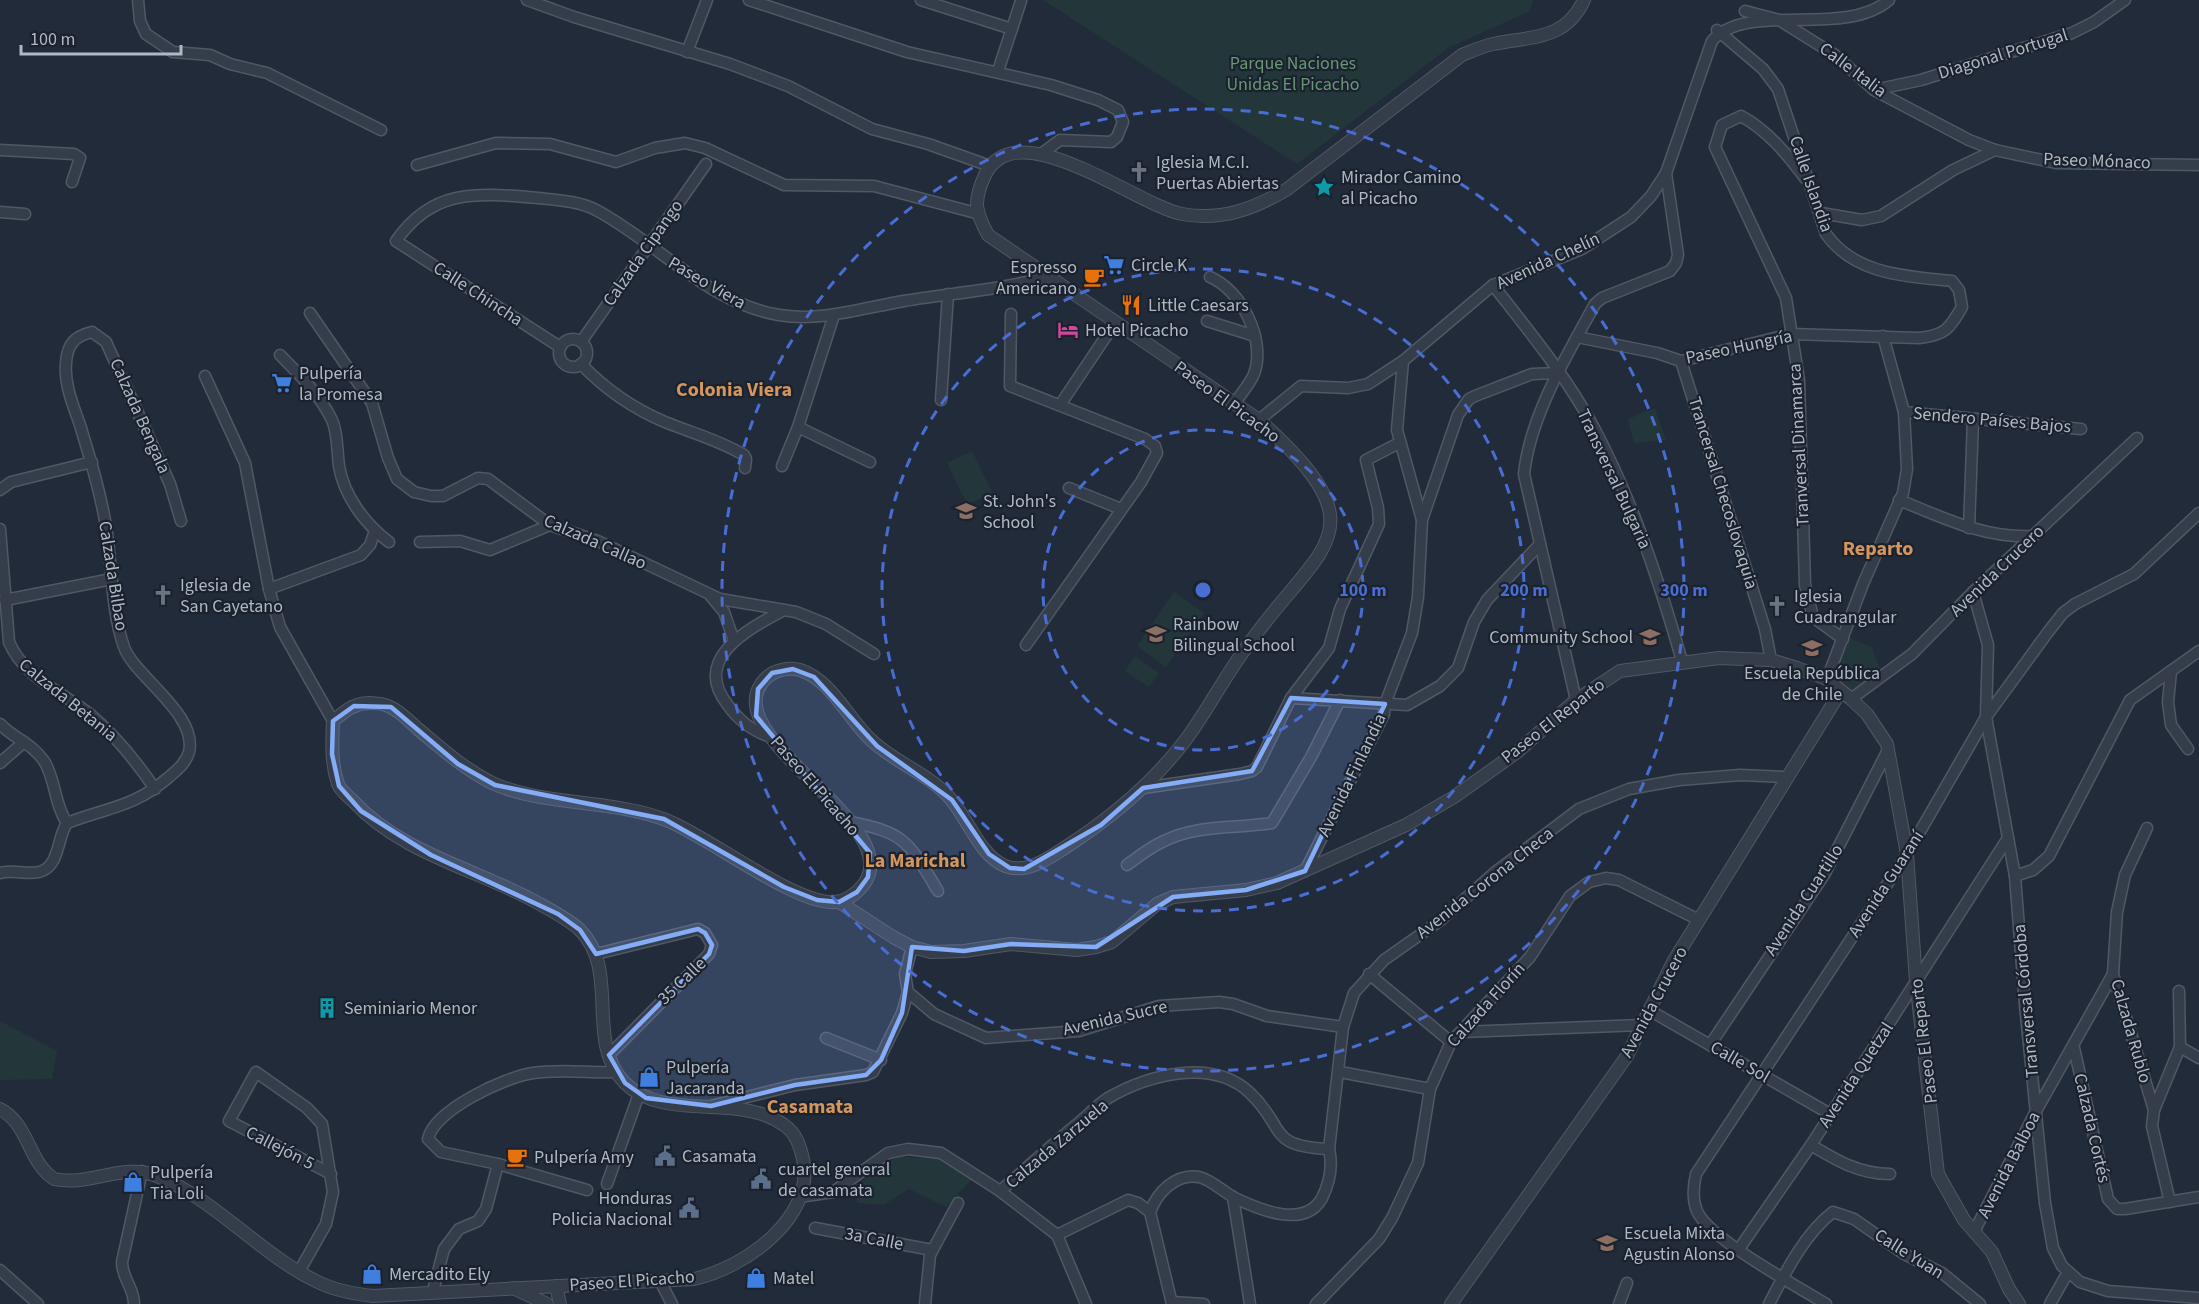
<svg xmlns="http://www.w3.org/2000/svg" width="2199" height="1304" viewBox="0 0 2199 1304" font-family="'Source Sans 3',sans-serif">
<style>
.green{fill:#23373b}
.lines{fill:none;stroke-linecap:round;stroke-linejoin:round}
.minor-casing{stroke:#505865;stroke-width:13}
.tertiary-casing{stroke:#505865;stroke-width:14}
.minor{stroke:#353d4a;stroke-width:10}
.tertiary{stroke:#353d4a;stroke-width:12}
.marked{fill:#84acf7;fill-opacity:0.2;stroke:#84acf7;stroke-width:4.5;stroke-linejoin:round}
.ring{fill:none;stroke:#496ed3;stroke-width:3;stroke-dasharray:10 8}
.labels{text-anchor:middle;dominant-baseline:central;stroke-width:4.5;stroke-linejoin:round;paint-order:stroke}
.street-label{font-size:18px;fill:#b0b8c6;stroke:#1b222e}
.park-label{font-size:18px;fill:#679774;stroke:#1b222e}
.poi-label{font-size:18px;fill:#b0b8c6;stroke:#1b222e;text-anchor:start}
.neighbourhood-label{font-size:20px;font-weight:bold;fill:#d3965e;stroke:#1b222e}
.centre{fill:#496ed3;stroke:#1b222e;stroke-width:3}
.ring-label{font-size:18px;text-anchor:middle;font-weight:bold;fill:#496ed3;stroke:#1b222e;stroke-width:4.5;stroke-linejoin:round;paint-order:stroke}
</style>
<rect width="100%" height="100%" fill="#222b3a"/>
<g class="green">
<polygon points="1043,0 1533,0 1530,11 1448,48 1297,164"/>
<polygon points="1655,409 1666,440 1634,443 1628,420 1642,412"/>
<polygon points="972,451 993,494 967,504 947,463"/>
<polygon points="1174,592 1204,613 1166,667 1137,646"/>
<polygon points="1850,638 1872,647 1880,669 1852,693 1832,677"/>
<polygon points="1135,656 1159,673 1149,687 1125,671"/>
<polygon points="0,1021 57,1051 52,1079 0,1080"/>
<polygon points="897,1156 938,1159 971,1180 946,1207 909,1189 883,1205 857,1203 854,1187"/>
</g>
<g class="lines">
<g class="minor-casing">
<g id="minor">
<polyline points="138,0 140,21 146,34 173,52 210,55 230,64 267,73 381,130"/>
<polyline points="527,0 574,17 730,64 788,86 872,129 928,144 990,166"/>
<polyline points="749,0 907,52 1051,85 1098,100 1118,110 1123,122 1117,137 1111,142 1060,140 1041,154"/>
<polyline points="921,0 1012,29"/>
<polyline points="1745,11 1779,20 1835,55 1874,90 1969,140 1995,150 2056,163 2199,165"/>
<polyline points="687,52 707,0"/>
<polyline points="998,71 1021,1"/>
<polyline points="1874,90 1921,80 2072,33 2094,22 2125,0"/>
<polyline points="0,150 74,154 80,158 72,182"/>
<polyline points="417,165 496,143 550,144 616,162 655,148 685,143 705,148 784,185 874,186 976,213"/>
<path d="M1805,178C1787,154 1767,130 1741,116L1722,125L1715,147L1786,298L1799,380L1805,585L1813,617L1843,639"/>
<polyline points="0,212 25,214"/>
<polyline points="1821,213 1862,220 1881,216 1953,170 1995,150"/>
<path d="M1210,277C1241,290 1265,338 1255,371C1252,382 1241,393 1235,403"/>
<path d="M1493,285C1528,330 1566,376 1593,426C1633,501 1659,581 1682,661"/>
<polyline points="310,313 372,403 388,458 397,479 414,492 431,496 443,496 478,478 488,479 550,525 600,542 720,599 796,612 826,624 874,654"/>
<polyline points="1011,314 1010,386 1145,439 1155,446 1157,453 1141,482 1026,645"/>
<polyline points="1207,321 1255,336"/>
<path d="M1577,337L1657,353L1681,361L1791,334L1919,338C1946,335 1949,329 1962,307L1959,290L1952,281C1906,276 1855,275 1826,234L1778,89L1763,69L1717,30"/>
<circle cx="573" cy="353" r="14"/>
<polyline points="581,342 706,164"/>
<path d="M560,347L396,241C433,187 480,193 538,198C556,200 579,201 596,210C657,242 707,303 779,315C821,322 862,308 904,301C952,293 1000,290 1047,277"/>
<path d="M280,355C299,374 320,395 332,420C338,433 337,452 339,466C344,496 365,524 389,542"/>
<polyline points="1403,361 1397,430 1422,520"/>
<polyline points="1681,361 1765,629 1771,660"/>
<path d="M581,364C605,389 634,409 665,422C692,433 719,440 744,455L746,459L745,468"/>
<polyline points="205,376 245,463 269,589 280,627 333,721"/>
<polyline points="941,400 948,294"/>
<polyline points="1060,405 1115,323"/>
<polyline points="1904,412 2081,429"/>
<path d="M1259,420L1301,386L1348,388L1368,384L1403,361L1493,285L1582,249L1631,217L1651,196L1666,173L1712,41C1747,0 1844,39 1889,0"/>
<polyline points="798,427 870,462"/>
<polyline points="782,466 798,427 834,315"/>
<polyline points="1069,488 1121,509"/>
<polyline points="0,490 11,482 92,462"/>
<path d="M1899,500C1944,518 1985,539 2034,536"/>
<polyline points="1969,528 1973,420"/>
<path d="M0,529L9,642C24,678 63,692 91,715C117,737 136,761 155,789"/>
<polyline points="420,542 460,541 490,550 550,525"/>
<polyline points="269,589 361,555 370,545 375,531"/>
<polyline points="1973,592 1988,645 1986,717 2015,876 2025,1005 2045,1203 2053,1248 2062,1266 2080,1282 2108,1291 2199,1298"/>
<polyline points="710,595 724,612 734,641"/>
<polyline points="5,600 112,579"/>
<polyline points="2171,671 2168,702 2171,725 2188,749"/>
<polyline points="1827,679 1863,584 1903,493 1907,469 1904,412 1883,336"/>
<polyline points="1291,698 1407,705 1440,686 1458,668 1474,622 1487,600 1540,544"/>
<polyline points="1851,699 1912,654 1973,592 2137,438"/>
<path d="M1576,700L1524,474C1530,416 1567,355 1595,304L1602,298L1670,271L1676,263L1678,255L1666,173"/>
<path d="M0,724C13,738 33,744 44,761C56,780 54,804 67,823"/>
<path d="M771,737C752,731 739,721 727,704C692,658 748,629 784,610"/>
<polyline points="0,763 24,742"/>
<polyline points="1143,788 1240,774 1252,771 1257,767 1291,698 1329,648 1340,609 1379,524 1378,508 1366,460 1399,443"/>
<path d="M850,822C907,833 909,843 938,891"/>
<polyline points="2147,828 2125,875 2117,912 2113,974 2154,1110 2152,1126 2170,1202"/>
<path d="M1127,865C1138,857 1149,848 1162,842C1196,824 1236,829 1272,823L1311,757L1340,700"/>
<polyline points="1305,871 1384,714 1385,704 1412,633 1418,597 1422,520 1458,415 1469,399 1475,396 1532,374 1559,373"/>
<path d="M0,873C13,869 26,875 39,872C60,867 57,837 67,823C108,807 133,808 169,777C177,770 186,763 189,752C198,714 134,676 124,647C111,610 112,564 106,526C100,491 90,458 80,425C73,405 64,384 66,363C67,344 75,336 92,332L106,342L170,484L181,521"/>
<polyline points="2015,876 2033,870 2049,856 2130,700 2199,651"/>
<polyline points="912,947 905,974 908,992 934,1014 986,1038 1079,1031 1159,1006 1219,1002 1233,1004 1267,1016 1343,1027"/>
<polyline points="596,954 698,929 705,933 712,945 709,954 609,1055"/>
<polyline points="1369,974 1451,1042"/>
<polyline points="1649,1010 1830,1114"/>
<polyline points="1462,1032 1642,1025"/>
<polyline points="826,1038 881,1060"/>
<polyline points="1710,1045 1824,875 1888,750"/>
<polyline points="2180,1047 2199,1058"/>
<polyline points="2074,1048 2108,1199 2117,1209 2125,1209 2199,1197"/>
<polyline points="1340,1072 1430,1089"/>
<polyline points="711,1106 795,1085 866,1075 873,1072 902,1013 908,992"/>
<polyline points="2154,1110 2180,1047 2179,991"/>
<path d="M1811,1145C1836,1160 1859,1174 1890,1174"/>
<polyline points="607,1184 639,1094"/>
<path d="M587,1190L498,1164L441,1152L428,1139C434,1110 505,1077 533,1073C560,1069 589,1073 616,1072"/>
<path d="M1000,1191C1026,1169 1050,1146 1076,1125C1087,1116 1097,1105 1108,1098C1148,1075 1212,1057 1250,1093C1287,1128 1266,1146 1329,1149"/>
<polyline points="799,1197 833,1192 888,1153 908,1149 941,1153 1000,1191 1057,1235 1086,1304"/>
<polyline points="1233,1197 1250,1304"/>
<path d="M1150,1212C1157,1193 1175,1173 1199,1177C1212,1180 1223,1192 1235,1198C1260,1210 1305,1229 1322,1198C1330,1182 1333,1166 1329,1149L1343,1027L1354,993L1384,960L1441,920L1494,873L1579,809L1629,789L1679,780L1740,775L1786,777"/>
<polyline points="1150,1212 1172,1304"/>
<polyline points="815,1228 932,1250"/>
<polyline points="1975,1230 2036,1111 2113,974"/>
<polyline points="1057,1235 1128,1200 1138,1203 1150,1212"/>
<polyline points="1739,1249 1811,1145 2008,838"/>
<polyline points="0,1270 38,1304"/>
<polyline points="300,1270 326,1224 333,1192 322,1124 307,1108 256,1072 229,1121 331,1174"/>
<polyline points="660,1281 672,1304"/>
<polyline points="433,1291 444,1249 459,1229 478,1221 486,1209 498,1164"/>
<polyline points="1172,1302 1204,1304"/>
<path d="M134,1304C134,1287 122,1279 122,1262L142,1171"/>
<polyline points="925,1304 930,1255 958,1203"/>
<polyline points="1316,1304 1379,1239 1392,1218 1418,1163 1430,1089 1451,1042 1530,957 1570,896 1589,882 1606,878 1619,880 1699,920"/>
<polyline points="1619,1304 1627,1283"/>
<path d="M1769,1304C1785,1273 1805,1233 1833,1212L1854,1219L1904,1254L1942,1273L1980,1304"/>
<path d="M1826,1304C1797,1286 1709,1239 1697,1211C1692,1199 1693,1187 1696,1174L1907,854L1986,717L2048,632L2063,613L2075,604L2134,574L2199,513"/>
<polyline points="2050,1304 2068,1272"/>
</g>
</g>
<g class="tertiary-casing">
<g id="tertiary">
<polyline points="839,902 893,937 912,947 931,952 964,951 1011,944 1077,950 1096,947 1112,942 1157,904 1173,897 1246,890 1277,883 1406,825 1454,797 1517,752 1576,700 1620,671 1719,658 1771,660 1797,668 1827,679 1851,699 1867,714 1887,744 1907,854 1916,981 1938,1174 1964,1220 1992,1252 2009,1289 2019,1304"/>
<path d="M0,1109C29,1124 28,1162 54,1179C89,1187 123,1162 157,1176C217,1200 261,1256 320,1283C337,1291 355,1294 373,1296L694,1279C744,1268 816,1218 803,1159C800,1146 796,1133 784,1125C739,1092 665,1123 625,1083C584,1042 621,971 580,930C568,919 552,911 538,903C477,869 402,854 353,801C348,796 340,790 338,784C331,764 332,743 333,721C339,717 347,708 355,706C364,702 381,702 390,707C400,711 410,722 418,729C442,749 463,768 490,782C539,806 613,799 666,820C708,836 797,906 835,902C847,901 857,893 864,884C908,822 709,736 766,678C775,670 788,667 800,670C830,679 848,718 870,739C893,762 926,772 949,797C968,818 979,855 1005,866C1026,874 1046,860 1063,849C1108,820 1151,785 1184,742C1206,713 1222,681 1243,652C1317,544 1388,535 1259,420L988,235C975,211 973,201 985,175C1016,110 1136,205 1182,214C1222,221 1253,209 1286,190L1462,55C1472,51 1483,46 1493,44C1531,36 1565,41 1584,0"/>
<polyline points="556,1286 560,1304"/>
<polyline points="513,1288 547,1304"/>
<polyline points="1451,1304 1627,1056 1673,962 1841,691"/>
</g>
</g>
<use href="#minor" class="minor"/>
<use href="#tertiary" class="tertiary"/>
</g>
<path class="marked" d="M793,669L814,677L877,746L952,800L989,854L1010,868L1024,869L1101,825L1143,788L1252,771L1291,698L1385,704L1305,871L1246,890L1173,897L1096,947L1011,944L964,951L912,947L902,1013L881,1060L866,1075L795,1085L711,1106L646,1098L625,1083L609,1055L709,954L712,945L705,933L698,929L596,954L580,930L558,914L431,855L361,811L339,786L332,754L333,721L354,706L391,707L458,764L495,785L664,819L784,887L817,900L839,902L857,892L868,877L870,853L756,716L758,689L772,673Z"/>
<g class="ring">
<circle cx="1203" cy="590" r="160"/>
<circle cx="1203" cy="590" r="321"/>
<circle cx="1203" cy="590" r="481"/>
</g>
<defs>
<g id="church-bare" transform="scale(1.62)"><path d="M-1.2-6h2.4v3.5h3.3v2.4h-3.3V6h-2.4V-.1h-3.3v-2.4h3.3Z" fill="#6b7280" stroke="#1b222e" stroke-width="2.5" paint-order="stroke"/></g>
<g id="sight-bare" transform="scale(1.62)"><path d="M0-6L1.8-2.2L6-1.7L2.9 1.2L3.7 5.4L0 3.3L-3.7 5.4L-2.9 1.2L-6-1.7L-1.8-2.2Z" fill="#0f9aa8" stroke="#1b222e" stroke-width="2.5" paint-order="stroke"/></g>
<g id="supermarket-bare" transform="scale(1.62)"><path d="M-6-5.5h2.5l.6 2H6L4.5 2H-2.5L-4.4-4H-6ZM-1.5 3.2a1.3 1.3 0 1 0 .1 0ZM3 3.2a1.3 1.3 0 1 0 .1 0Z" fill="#3f7fe0" stroke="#1b222e" stroke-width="2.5" paint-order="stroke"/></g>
<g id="cafe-bare" transform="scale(1.62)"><path d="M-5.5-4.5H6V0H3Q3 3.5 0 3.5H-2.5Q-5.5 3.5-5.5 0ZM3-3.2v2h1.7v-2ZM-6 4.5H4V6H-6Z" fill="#e8710a" stroke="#1b222e" stroke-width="2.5" paint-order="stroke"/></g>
<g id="restaurant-bare" transform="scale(1.62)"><path d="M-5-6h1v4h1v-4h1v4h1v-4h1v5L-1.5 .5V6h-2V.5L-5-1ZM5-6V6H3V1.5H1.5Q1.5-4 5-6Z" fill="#e8710a" stroke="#1b222e" stroke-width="2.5" paint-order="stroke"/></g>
<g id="hotel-bare" transform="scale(1.62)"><path d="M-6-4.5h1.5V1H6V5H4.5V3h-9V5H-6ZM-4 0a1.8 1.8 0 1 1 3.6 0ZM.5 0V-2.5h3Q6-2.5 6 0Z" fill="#d1479c" stroke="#1b222e" stroke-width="2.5" paint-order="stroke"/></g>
<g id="school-bare" transform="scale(1.62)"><path d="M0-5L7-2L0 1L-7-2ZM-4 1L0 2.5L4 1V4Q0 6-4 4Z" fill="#8d6e63" stroke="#1b222e" stroke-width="2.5" paint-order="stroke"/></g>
<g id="building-bare" transform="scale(1.62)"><path d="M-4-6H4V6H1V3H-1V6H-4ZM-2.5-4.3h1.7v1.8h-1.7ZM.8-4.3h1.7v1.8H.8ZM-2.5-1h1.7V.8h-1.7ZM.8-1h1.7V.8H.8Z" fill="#0f9aa8" stroke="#1b222e" stroke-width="2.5" paint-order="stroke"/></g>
<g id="shop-bare" transform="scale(1.62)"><path d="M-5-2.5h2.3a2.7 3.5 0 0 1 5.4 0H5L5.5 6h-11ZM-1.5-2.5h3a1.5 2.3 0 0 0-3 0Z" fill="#3f7fe0" stroke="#1b222e" stroke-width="2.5" paint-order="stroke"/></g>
<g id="civic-bare" transform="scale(1.62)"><path d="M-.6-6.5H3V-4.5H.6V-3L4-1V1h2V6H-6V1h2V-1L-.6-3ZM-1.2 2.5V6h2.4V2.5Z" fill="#5c6f8a" stroke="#1b222e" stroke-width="2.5" paint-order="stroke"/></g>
<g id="university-bare" transform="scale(1.62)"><path d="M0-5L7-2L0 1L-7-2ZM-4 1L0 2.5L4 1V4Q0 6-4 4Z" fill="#8d6e63" stroke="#1b222e" stroke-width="2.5" paint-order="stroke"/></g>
</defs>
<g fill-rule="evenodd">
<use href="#church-bare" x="1139" y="172"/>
<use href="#sight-bare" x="1324" y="187"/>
<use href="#supermarket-bare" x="1114" y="265"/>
<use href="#cafe-bare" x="1094" y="277"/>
<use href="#restaurant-bare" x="1131" y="305"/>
<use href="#hotel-bare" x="1068" y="330"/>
<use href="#supermarket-bare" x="282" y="383"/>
<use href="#school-bare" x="966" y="511"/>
<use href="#church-bare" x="163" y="595"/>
<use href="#church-bare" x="1777" y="606"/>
<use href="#school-bare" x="1156" y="634"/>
<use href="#school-bare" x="1650" y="637"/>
<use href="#school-bare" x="1812" y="648"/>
<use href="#building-bare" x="327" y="1008"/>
<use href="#shop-bare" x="649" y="1077"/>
<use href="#civic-bare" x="665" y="1156"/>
<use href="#cafe-bare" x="517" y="1157"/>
<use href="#civic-bare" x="761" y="1179"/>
<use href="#shop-bare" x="133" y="1182"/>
<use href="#civic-bare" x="689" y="1208"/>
<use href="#university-bare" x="1607" y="1243"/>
<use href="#shop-bare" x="372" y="1274"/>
<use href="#shop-bare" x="756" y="1278"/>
</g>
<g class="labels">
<g class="street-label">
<text transform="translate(2003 54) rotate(-17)">Diagonal Portugal</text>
<text transform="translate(1853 70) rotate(37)">Calle Italia</text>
<text transform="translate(2097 161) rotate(2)">Paseo Mónaco</text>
<text transform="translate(1811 184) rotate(71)">Calle Islandia</text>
<text transform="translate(643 253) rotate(-55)">Calzada Cipango</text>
<text transform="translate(1548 261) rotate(-25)">Avenida Chelín</text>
<text transform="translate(707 283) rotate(30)">Paseo Viera</text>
<text transform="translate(478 294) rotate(33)">Calle Chincha</text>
<text transform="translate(1739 347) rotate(-12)">Paseo Hungría</text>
<text transform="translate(1227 402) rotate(36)">Paseo El Picacho</text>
<text transform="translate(140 416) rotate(66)">Calzada Bengala</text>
<text transform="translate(1992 420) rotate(5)">Sendero Países Bajos</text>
<text transform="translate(1799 445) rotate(-93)">Tranversal Dinamarca</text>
<text transform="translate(1614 479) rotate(65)">Transversal Bulgaria</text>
<text transform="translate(1723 493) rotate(73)">Trancersal Checoslovaquia</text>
<text transform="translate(595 542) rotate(24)">Calzada Callao</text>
<text transform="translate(1997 571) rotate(-44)">Avenida Crucero</text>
<text transform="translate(113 576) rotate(81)">Calzada Bilbao</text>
<text transform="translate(68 700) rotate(39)">Calzada Betania</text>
<text transform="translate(1553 721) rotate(-38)">Paseo El Reparto</text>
<text transform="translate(1352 775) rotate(-64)">Avenida Finlandia</text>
<text transform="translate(815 786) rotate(49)">Paseo El Picacho</text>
<text transform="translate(1485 883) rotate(-38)">Avenida Corona Checa</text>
<text transform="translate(1886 884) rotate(-57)">Avenida Guaraní</text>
<text transform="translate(1804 900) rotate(-57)">Avenida Cuartillo</text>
<text transform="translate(682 981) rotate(-44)">35 Calle</text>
<text transform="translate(2026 1001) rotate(-95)">Transversal Córdoba</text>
<text transform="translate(1654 1002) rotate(-62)">Avenida Crucero</text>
<text transform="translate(1486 1005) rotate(-48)">Calzada Florín</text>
<text transform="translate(1115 1018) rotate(-13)">Avenida Sucre</text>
<text transform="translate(2131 1031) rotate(74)">Calzada Rublo</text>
<text transform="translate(1924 1041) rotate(-97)">Paseo El Reparto</text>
<text transform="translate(1740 1062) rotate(30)">Calle Sol</text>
<text transform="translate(1856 1075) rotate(-57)">Avenida Quetzal</text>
<text transform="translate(2092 1128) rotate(77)">Calzada Cortés</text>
<text transform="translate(1057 1144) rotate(-40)">Calzada Zarzuela</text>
<text transform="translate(280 1148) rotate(27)">Callejón 5</text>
<text transform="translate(2009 1165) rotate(-63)">Avenida Balboa</text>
<text transform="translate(874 1239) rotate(11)">3a Calle</text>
<text transform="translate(1909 1254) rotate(32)">Calle Yuan</text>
<text transform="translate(632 1281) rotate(-4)">Paseo El Picacho</text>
</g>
<g class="park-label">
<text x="1293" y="63">Parque Naciones<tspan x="1293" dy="21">Unidas El Picacho</tspan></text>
</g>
<g class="poi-label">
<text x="1156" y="162">Iglesia M.C.I.<tspan x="1156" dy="21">Puertas Abiertas</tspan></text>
<text x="1341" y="177">Mirador Camino<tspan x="1341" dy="21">al Picacho</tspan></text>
<text x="1131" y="265">Circle K</text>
<text x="1077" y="267" text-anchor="end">Espresso<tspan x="1077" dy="21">Americano</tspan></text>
<text x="1148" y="305">Little Caesars</text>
<text x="1085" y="330">Hotel Picacho</text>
<text x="299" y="373">Pulpería<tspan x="299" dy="21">la Promesa</tspan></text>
<text x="983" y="501">St. John's<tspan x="983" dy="21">School</tspan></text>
<text x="180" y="585">Iglesia de<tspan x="180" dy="21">San Cayetano</tspan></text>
<text x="1794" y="596">Iglesia<tspan x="1794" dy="21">Cuadrangular</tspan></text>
<text x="1173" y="624">Rainbow<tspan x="1173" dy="21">Bilingual School</tspan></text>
<text x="1633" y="637" text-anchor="end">Community School</text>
<text x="1812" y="673" text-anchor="middle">Escuela República<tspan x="1812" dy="21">de Chile</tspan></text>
<text x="344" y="1008">Seminiario Menor</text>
<text x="666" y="1067">Pulpería<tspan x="666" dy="21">Jacaranda</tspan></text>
<text x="682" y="1156">Casamata</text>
<text x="534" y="1157">Pulpería Amy</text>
<text x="778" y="1169">cuartel general<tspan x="778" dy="21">de casamata</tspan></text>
<text x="150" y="1172">Pulpería<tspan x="150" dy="21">Tia Loli</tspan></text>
<text x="672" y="1198" text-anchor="end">Honduras<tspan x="672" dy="21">Policia Nacional</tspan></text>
<text x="1624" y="1233">Escuela Mixta<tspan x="1624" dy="21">Agustin Alonso</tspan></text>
<text x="389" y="1274">Mercadito Ely</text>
<text x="773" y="1278">Matel</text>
</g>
<g class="neighbourhood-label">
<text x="734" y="390">Colonia Viera</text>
<text x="1878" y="549">Reparto</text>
<text x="915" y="861">La Marichal</text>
<text x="810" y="1107">Casamata</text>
</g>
</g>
<circle cx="1203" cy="590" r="9" class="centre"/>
<g class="ring-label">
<text x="1363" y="596">100 m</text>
<text x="1524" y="596">200 m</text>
<text x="1684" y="596">300 m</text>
</g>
<path d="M21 45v9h160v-9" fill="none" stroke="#b0b8c6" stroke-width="3"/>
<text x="30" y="45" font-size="18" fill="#b0b8c6" stroke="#1b222e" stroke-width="4.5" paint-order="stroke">100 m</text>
</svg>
